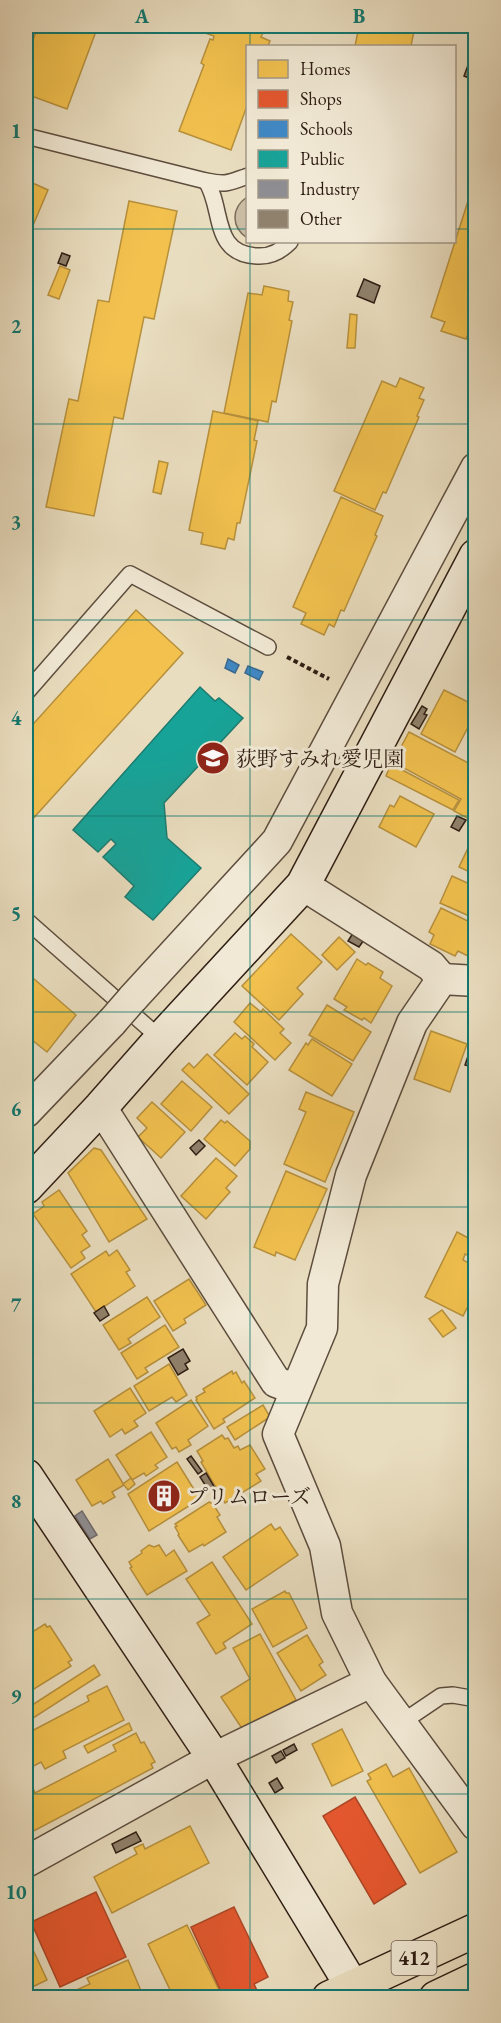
<svg xmlns="http://www.w3.org/2000/svg" width="501" height="2023" viewBox="0 0 501 2023" font-family="'EB Garamond','Noto Serif JP',serif">
<style>
.green{fill:#c9bca2;stroke:#7c6c5a;stroke-width:1.5}
.homes{fill:#f2c14e;stroke:#b7903c;stroke-width:1.5}
.shops{fill:#e4572e;stroke:#ad4626;stroke-width:1.5}
.schools{fill:#3f88c5;stroke:#3a6890;stroke-width:1.5}
.public{fill:#17a398;stroke:#1e7b70;stroke-width:1.5}
.industry{fill:#8d8d92;stroke:#706b6c;stroke-width:1.5}
.building{fill:#8f816c;stroke:#2e1d13;stroke-width:1.5}
.lines{fill:none;stroke-linecap:round;stroke-linejoin:round}
.lane-casing{stroke:#5d4d3e;stroke-width:18}
.street-casing{stroke:#5d4d3e;stroke-width:33}
.secondary-casing{stroke:#2e1d13;stroke-width:36}
.highway-casing{stroke:#2e1d13;stroke-width:36}
.path{stroke:#2e1d13;stroke-width:4;stroke-dasharray:4.5 3;stroke-linecap:butt}
.lane{stroke:#f1e9d5;stroke-width:15}
.street{stroke:#f1e9d5;stroke-width:30}
.secondary{stroke:#f1e9d5;stroke-width:33}
.highway{stroke:#e9ddbf;stroke-width:33}
.street-bridge-casing{stroke:#5d4d3e;stroke-width:33;stroke-linecap:butt}
.street-bridge{stroke:#f1e9d5;stroke-width:30}
.grid{fill:none;stroke:#0f766e;stroke-width:1.5;stroke-opacity:0.55}
.labels{text-anchor:middle;dominant-baseline:central;stroke-width:6;stroke-linejoin:round;paint-order:stroke}
.shield{fill:#f1e9d5;stroke:#685a4d;stroke-width:1.5}
.shield-label{font-size:20px;font-weight:bold;fill:#2e1d13}
.poi-label{font-size:21px;fill:#2e1d13;stroke:#f1e9d5;text-anchor:start}
.neatline{fill:none;stroke:#0f766e;stroke-width:2}
.grid-label{font-size:20px;text-anchor:middle;font-weight:bold;fill:#0f766e}
</style>
<rect width="100%" height="100%" fill="#e9ddbf"/>
<filter id="stains"><feTurbulence type="fractalNoise" baseFrequency=".00333" numOctaves="4"/><feColorMatrix values="0 0 0 0 .2 0 0 0 0 .09 0 0 0 0 .02 0 0 0 .5 -.17"/></filter>
<radialGradient id="worn" r=".72"><stop offset=".6" stop-color="#630" stop-opacity="0"/><stop offset="1" stop-color="#630" stop-opacity=".3"/></radialGradient>
<path class="green" d="M247,197V238C231,227 231,208 247,197Z"/>
<g class="homes">
<polygon points="38,26 98,26 67,109 26,94 26,60"/>
<polygon points="207,26 266,26 261,37 270,41 268,46 248,46 248,103 231,150 179,131 204,65 201,63 210,39 213,40 214,36 205,33"/>
<polygon points="359,26 415,26 411,46 355,46"/>
<polygon points="26,180 48,190 26,242"/>
<polygon points="129,201 177,211 154,319 144,317 123,419 114,417 94,516 46,507 69,399 78,401 98,300 109,302"/>
<polygon points="468,201 476,204 476,331 470,329 466,339 441,331 445,322 431,317"/>
<polygon points="60,266 70,270 59,299 48,295"/>
<polygon points="264,286 289,291 288,301 293,302 289,320 292,321 276,402 272,401 268,422 224,413 248,293 262,295"/>
<polygon points="350,314 357,315 355,348 347,348"/>
<polygon points="400,378 424,388 419,398 424,400 417,416 419,417 386,493 383,492 375,510 334,491 382,381 396,387"/>
<polygon points="213,411 258,421 254,440 257,441 240,523 237,523 234,540 228,538 225,549 201,544 203,533 189,530"/>
<polygon points="159,461 168,463 161,494 153,492"/>
<polygon points="341,497 383,516 375,535 377,536 344,611 341,610 334,627 329,624 324,635 301,624 306,613 293,607"/>
<polygon points="136,610 183,653 29,823 26,819 26,732"/>
<polygon points="444,690 476,706 476,712 455,752 421,734"/>
<polygon points="409,732 476,767 476,806 469,819 454,811 461,799 393,762"/>
<polygon points="391,764 459,800 453,810 386,776"/>
<polygon points="400,796 434,814 416,847 379,827 390,805 394,807"/>
<polygon points="469,846 476,849 476,875 459,867"/>
<polygon points="452,876 472,885 469,890 476,893 476,919 440,903"/>
<polygon points="441,908 476,925 474,959 458,951 455,956 430,944 434,935 429,932"/>
<polygon points="291,934 322,962 297,988 303,994 279,1020 242,986"/>
<polygon points="339,937 355,952 337,970 322,955"/>
<polygon points="357,959 366,965 368,963 383,972 380,978 392,986 371,1023 364,1018 362,1020 344,1010 347,1007 334,999"/>
<polygon points="26,972 76,1015 47,1052 27,1036 26,1038"/>
<polygon points="250,1003 261,1012 263,1009 284,1029 280,1033 291,1043 275,1060 234,1022"/>
<polygon points="327,1005 371,1032 353,1061 309,1035"/>
<polygon points="431,1031 467,1044 450,1092 414,1079"/>
<polygon points="235,1033 242,1039 245,1036 254,1044 252,1047 268,1062 247,1085 214,1055"/>
<polygon points="312,1039 352,1064 332,1096 289,1070 306,1043 308,1045"/>
<polygon points="207,1054 249,1094 229,1114 182,1070 189,1063 194,1068"/>
<polygon points="182,1081 212,1107 191,1131 161,1104"/>
<polygon points="306,1092 354,1112 325,1182 284,1164 306,1112 299,1109"/>
<polygon points="152,1102 185,1132 161,1158 138,1137 147,1128 137,1118"/>
<polygon points="221,1120 225,1123 227,1121 250,1141 250,1149 235,1166 204,1139"/>
<polygon points="94,1148 101,1150 147,1219 109,1242 68,1173"/>
<polygon points="216,1158 237,1176 226,1188 230,1192 206,1219 181,1196"/>
<polygon points="286,1171 327,1189 295,1260 276,1252 275,1256 254,1247"/>
<polygon points="59,1190 87,1231 82,1235 90,1246 81,1252 85,1258 71,1268 33,1214 44,1206 42,1202"/>
<polygon points="457,1232 476,1242 476,1259 465,1254 463,1260 476,1267 476,1299 472,1298 463,1316 425,1297"/>
<polygon points="117,1250 130,1270 126,1272 135,1286 96,1312 71,1274 106,1251 109,1256"/>
<polygon points="189,1279 206,1305 184,1319 186,1323 173,1331 154,1301"/>
<polygon points="147,1297 160,1317 128,1339 131,1343 119,1350 103,1325"/>
<polygon points="442,1310 456,1328 443,1337 429,1319"/>
<polygon points="165,1325 179,1347 145,1368 148,1372 137,1379 121,1353"/>
<polygon points="169,1364 187,1395 176,1402 172,1397 149,1411 134,1386"/>
<polygon points="232,1371 233,1374 236,1372 242,1383 244,1381 255,1398 223,1419 225,1422 214,1429 196,1400 197,1399 196,1397 205,1392 203,1389"/>
<polygon points="130,1388 146,1413 134,1421 138,1426 125,1434 122,1429 110,1437 94,1411"/>
<polygon points="191,1400 208,1426 188,1440 191,1445 179,1452 176,1447 172,1449 156,1423"/>
<polygon points="263,1405 270,1417 235,1440 227,1427"/>
<polygon points="151,1432 167,1457 155,1465 158,1468 146,1476 144,1473 132,1480 116,1455"/>
<polygon points="222,1435 225,1439 228,1438 234,1448 238,1446 240,1450 250,1445 265,1469 256,1474 261,1481 225,1503 201,1462 203,1461 197,1451"/>
<polygon points="108,1459 124,1485 112,1492 115,1497 103,1504 101,1501 92,1506 76,1480"/>
<polygon points="177,1462 200,1499 149,1531 128,1494"/>
<polygon points="131,1478 135,1484 128,1490 123,1484"/>
<polygon points="209,1502 213,1504 220,1515 217,1517 226,1532 204,1546 203,1544 189,1552 178,1535 179,1534 175,1527 177,1526 175,1524"/>
<polygon points="271,1524 275,1530 280,1527 298,1555 246,1590 223,1557"/>
<polygon points="149,1545 154,1547 159,1545 166,1556 174,1550 187,1571 147,1595 130,1568 132,1567 129,1562 142,1553 141,1551"/>
<polygon points="212,1562 252,1624 223,1643 226,1648 216,1654 197,1623 210,1615 186,1579"/>
<polygon points="285,1591 286,1593 289,1593 307,1628 273,1647 252,1609"/>
<polygon points="45,1624 47,1627 50,1626 72,1660 68,1662 71,1666 26,1694 26,1631 32,1627 34,1631"/>
<polygon points="260,1634 296,1700 246,1728 241,1727 221,1697 250,1679 233,1648"/>
<polygon points="307,1635 323,1662 319,1665 326,1675 301,1691 277,1653"/>
<polygon points="94,1665 100,1675 27,1722 26,1709"/>
<polygon points="107,1686 124,1720 63,1751 66,1758 45,1769 41,1762 26,1770 26,1734 89,1701 87,1696"/>
<polygon points="129,1723 132,1730 88,1753 84,1746"/>
<polygon points="342,1729 363,1771 332,1786 312,1744"/>
<polygon points="136,1733 141,1743 144,1742 155,1762 151,1764 153,1768 26,1835 26,1792 33,1788 35,1793 116,1751 113,1745"/>
<polygon points="386,1764 393,1777 409,1768 457,1852 420,1873 367,1781 371,1779 368,1774"/>
<polygon points="190,1826 209,1863 112,1913 94,1877 137,1854 134,1848 143,1844 145,1849"/>
<polygon points="187,1925 223,1998 174,1998 148,1944"/>
<polygon points="34,1952 47,1980 26,1990 26,1956"/>
<polygon points="128,1960 144,1998 69,1998 67,1994 90,1984 87,1978"/>
</g>
<g class="shops">
<polygon points="355,1797 406,1884 374,1904 323,1816"/>
<polygon points="96,1892 126,1957 60,1987 31,1922"/>
<polygon points="234,1907 268,1977 254,1984 259,1995 253,1998 224,1998 191,1927"/>
</g>
<g class="schools">
<polygon points="228,659 239,665 235,673 225,668"/>
<polygon points="248,666 263,672 259,680 245,673"/>
</g>
<polygon class="public" points="200,687 215,701 219,698 243,718 164,803 167,838 201,868 153,920 125,897 134,886 103,857 116,844 111,839 98,852 73,830"/>
<polygon class="industry" points="82,1511 97,1535 90,1539 75,1516"/>
<g class="building">
<polygon points="474,49 476,75 474,80 464,76"/>
<polygon points="62,253 70,256 66,266 58,263"/>
<polygon points="364,279 380,286 374,303 357,296"/>
<polygon points="422,706 427,709 424,714 427,715 419,729 411,724"/>
<polygon points="457,816 466,820 459,831 451,827"/>
<polygon points="353,933 364,940 359,947 348,941"/>
<polygon points="470,1050 476,1051 476,1068 465,1065"/>
<polygon points="199,1140 205,1146 196,1155 190,1148"/>
<polygon points="104,1306 109,1315 100,1321 94,1313"/>
<polygon points="183,1349 190,1361 185,1364 188,1369 178,1375 168,1358"/>
<polygon points="191,1456 202,1471 198,1474 187,1459"/>
<polygon points="206,1473 215,1488 209,1491 200,1477"/>
<polygon points="294,1744 297,1750 286,1756 283,1750"/>
<polygon points="281,1751 285,1758 276,1763 272,1756"/>
<polygon points="277,1778 283,1788 275,1793 269,1783"/>
<polygon points="136,1832 141,1841 116,1853 112,1844"/>
</g>
<g class="lines">
<g class="lane-casing">
<g id="lane">
<path d="M26,136L206,181C228,185 227,183 248,176"/>
<path d="M206,181C224,208 211,254 257,256C270,257 281,251 290,242"/>
<polyline points="26,693 130,574 268,647"/>
<polyline points="26,920 161,1039"/>
<polyline points="401,1723 441,1696 453,1695 476,1699"/>
</g>
</g>
<g class="street-casing">
<g id="street">
<polyline points="303,885 431,966 442,979"/>
<polyline points="476,981 442,979 412,1023 351,1175 323,1284 322,1328 278,1434 325,1546 337,1613 371,1682 476,1825"/>
<polyline points="132,999 277,841 476,468"/>
<polyline points="101,1107 276,1382 295,1389"/>
<polyline points="26,1112 112,1022"/>
<polyline points="26,1862 214,1758 371,1682"/>
</g>
</g>
<g class="secondary-casing">
<g id="secondary">
<polyline points="26,1187 101,1107 161,1039 303,885 476,556"/>
<polyline points="26,1476 214,1758 352,1986 357,1998"/>
</g>
</g>
<g class="highway-casing">
<g id="highway">
<polyline points="329,1998 476,1930"/>
<polyline points="436,1998 476,1979"/>
</g>
</g>
<polyline class="path" points="287,657 329,679"/>
<use href="#lane" class="lane"/>
<use href="#street" class="street"/>
<use href="#secondary" class="secondary"/>
<use href="#highway" class="highway"/>
<g class="street-bridge-casing">
<polyline id="street-bridge" points="112,1022 132,999"/>
</g>
<use href="#street-bridge" class="street-bridge"/>
</g>
<path class="grid" d="M250,26V46M26,229H248M454,229H476M250,242V1998M26,424H476M26,620H476M26,816H476M26,1012H476M26,1207H476M26,1403H476M26,1599H476M26,1794H476"/>
<defs>
<g id="school-disc" transform="scale(1.725)"><circle r="9.5" fill="#8f2418" stroke="#f1e9d5"/><path d="M0-5L7-2L0 1L-7-2ZM-4 1L0 2.5L4 1V4Q0 6-4 4Z" fill="#fff"/></g>
<g id="building-disc" transform="scale(1.725)"><circle r="9.5" fill="#8f2418" stroke="#f1e9d5"/><path d="M-4-6H4V6H1V3H-1V6H-4ZM-2.5-4.3h1.7v1.8h-1.7ZM.8-4.3h1.7v1.8H.8ZM-2.5-1h1.7V.8h-1.7ZM.8-1h1.7V.8H.8Z" fill="#fff"/></g>
</defs>
<g fill-rule="evenodd">
<use href="#school-disc" x="213" y="758"/>
<use href="#building-disc" x="164" y="1496"/>
</g>
<g class="labels">
<rect class="shield" x="391.5" y="1941" width="45" height="34" rx="4.5"/>
<g class="shield-label">
<text x="414" y="1958">412</text>
</g>
<g class="poi-label">
<text x="236" y="758">荻野すみれ愛児園</text>
<text x="187" y="1496">プリムローズ</text>
</g>
</g>
<rect width="501" height="2023" fill="none" stroke="#e9ddbf" stroke-width="66"/>
<rect x="246" y="45" width="210" height="198" fill="#f1e9d5" stroke="#a39787" stroke-width="1.5"/>
<rect x="258" y="60" width="30" height="18" fill="#f2c14e" stroke="#a39787" stroke-width="1.5"/>
<text x="300" y="75" font-size="18" fill="#2e1d13">Homes</text>
<rect x="258" y="90" width="30" height="18" fill="#e4572e" stroke="#a39787" stroke-width="1.5"/>
<text x="300" y="105" font-size="18" fill="#2e1d13">Shops</text>
<rect x="258" y="120" width="30" height="18" fill="#3f88c5" stroke="#a39787" stroke-width="1.5"/>
<text x="300" y="135" font-size="18" fill="#2e1d13">Schools</text>
<rect x="258" y="150" width="30" height="18" fill="#17a398" stroke="#a39787" stroke-width="1.5"/>
<text x="300" y="165" font-size="18" fill="#2e1d13">Public</text>
<rect x="258" y="180" width="30" height="18" fill="#8d8d92" stroke="#a39787" stroke-width="1.5"/>
<text x="300" y="195" font-size="18" fill="#2e1d13">Industry</text>
<rect x="258" y="210" width="30" height="18" fill="#8f816c" stroke="#a39787" stroke-width="1.5"/>
<text x="300" y="225" font-size="18" fill="#2e1d13">Other</text>
<rect x="33" y="33" width="435" height="1957" class="neatline"/>
<g class="grid-label">
<text x="142" y="23">A</text>
<text x="359" y="23">B</text>
<text x="16" y="138">1</text>
<text x="16" y="333">2</text>
<text x="16" y="529">3</text>
<text x="16" y="725">4</text>
<text x="16" y="920">5</text>
<text x="16" y="1116">6</text>
<text x="16" y="1312">7</text>
<text x="16" y="1508">8</text>
<text x="16" y="1703">9</text>
<text x="16" y="1899">10</text>
</g>
<rect width="100%" height="100%" filter="url(#stains)"/>
<rect width="100%" height="100%" fill="url(#worn)"/>
</svg>
